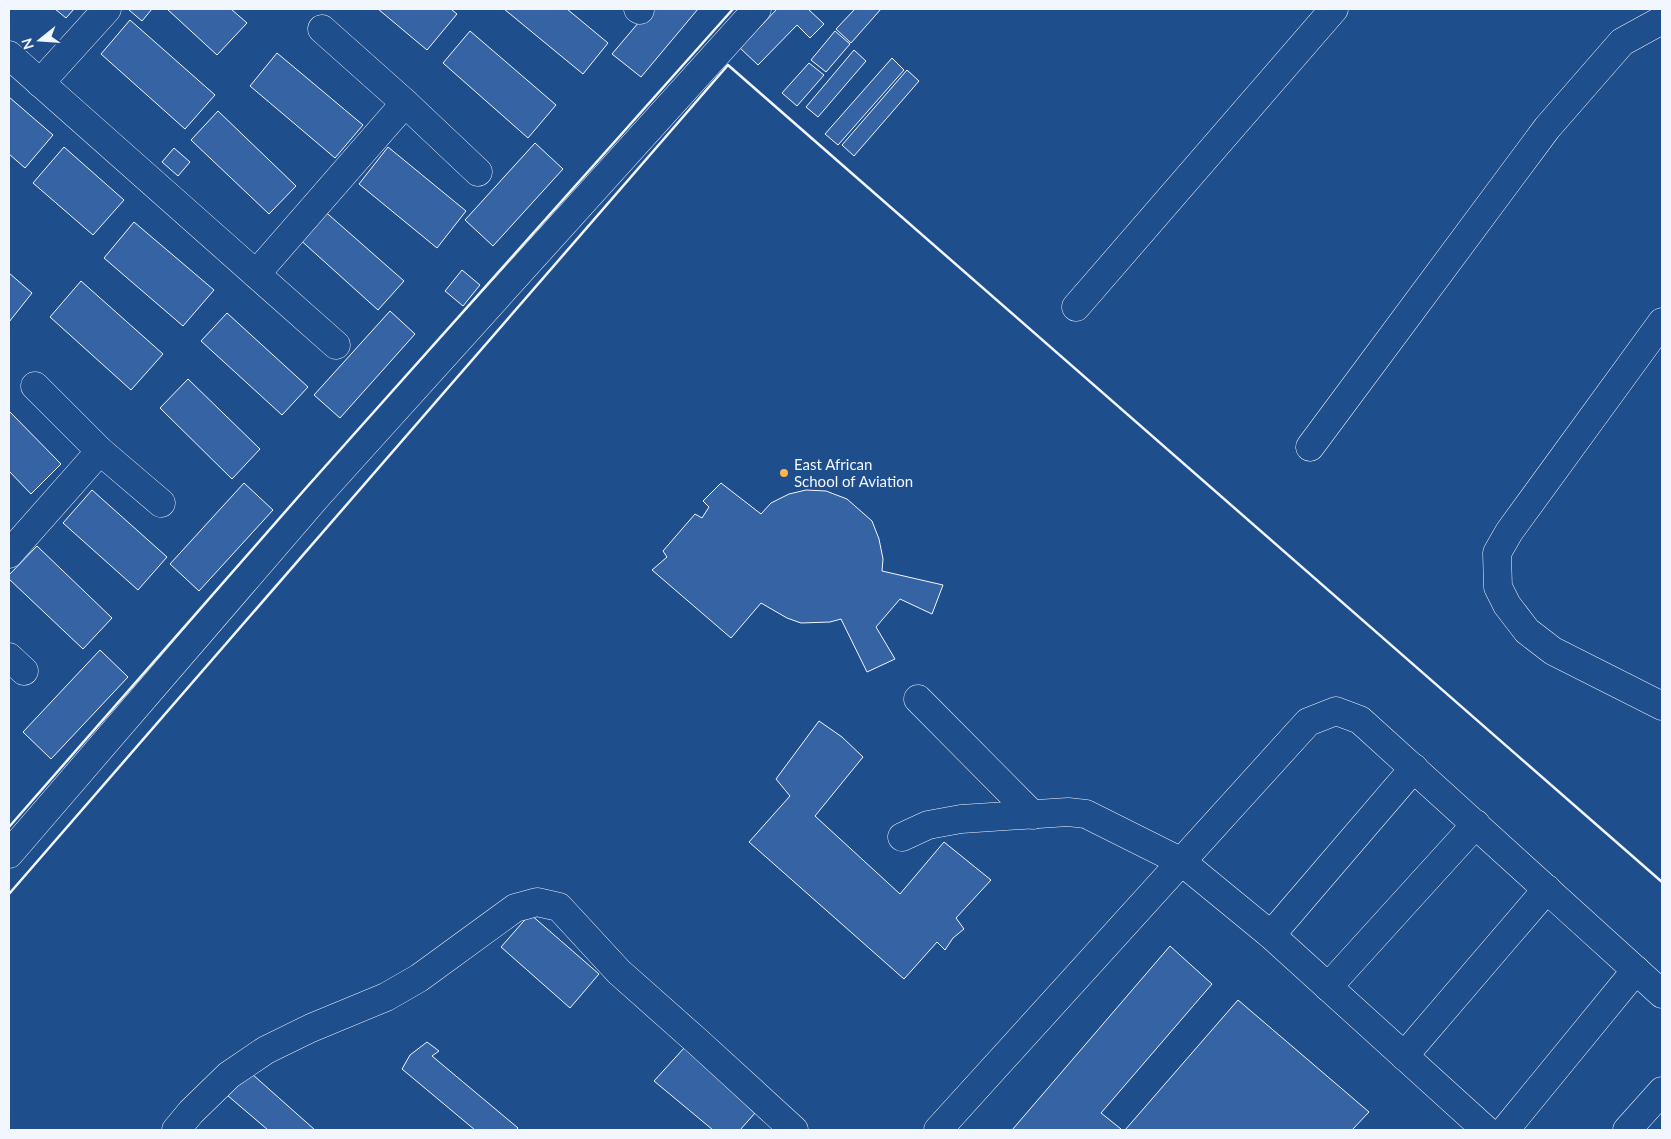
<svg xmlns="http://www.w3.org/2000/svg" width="1671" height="1139" viewBox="0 0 1671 1139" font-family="Lato,sans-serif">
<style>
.building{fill:#3563a3;stroke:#f2f6ff}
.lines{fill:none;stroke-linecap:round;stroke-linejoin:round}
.minor-casing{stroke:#f2f6ff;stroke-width:29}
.minor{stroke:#1f4e8c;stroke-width:28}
.wall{stroke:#f2f6ff;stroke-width:2.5}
.poi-dot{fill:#ffb74d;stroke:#1f4e8c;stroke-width:2}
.labels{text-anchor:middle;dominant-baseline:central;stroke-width:4;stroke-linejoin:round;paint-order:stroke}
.poi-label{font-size:15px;fill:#f2f6ff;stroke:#1f4e8c;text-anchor:start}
</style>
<rect width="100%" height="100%" fill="#1f4e8c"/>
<g class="building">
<polygon points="55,9 74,9 66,18"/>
<polygon points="131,9 152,9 142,21 129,10"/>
<polygon points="167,9 231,9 247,23 217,55"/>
<polygon points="378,9 451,9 457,14 427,50"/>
<polygon points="504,9 567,9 608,43 583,74"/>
<polygon points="650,9 698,9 641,77 612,54"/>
<polygon points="777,9 808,9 824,24 810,38 797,25 758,65 740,48"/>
<polygon points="855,9 881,9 851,43 836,29"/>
<polygon points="130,20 215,95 185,129 101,54"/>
<polygon points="470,31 556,105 528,138 443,63"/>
<polygon points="835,31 850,44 826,72 811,60"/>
<polygon points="854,50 866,61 818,117 806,107"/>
<polygon points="277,53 363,125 335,158 250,86"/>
<polygon points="892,58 904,70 838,145 825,134"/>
<polygon points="809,63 824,75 797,106 782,93"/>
<polygon points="907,70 919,81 854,156 842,145"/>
<polygon points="9,97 53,135 25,168 9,154"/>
<polygon points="218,111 296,186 269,214 191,140"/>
<polygon points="535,143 563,169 493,246 465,220"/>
<polygon points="64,147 124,200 93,235 33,183"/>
<polygon points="388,147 466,211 437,248 359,184"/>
<polygon points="174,148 190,162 178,176 162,162"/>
<polygon points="321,208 404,281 378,310 296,236"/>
<polygon points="134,222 214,290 183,326 104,258"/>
<polygon points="462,270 480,285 463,306 445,291"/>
<polygon points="9,273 32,293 9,322"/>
<polygon points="81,281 163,354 131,390 50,317"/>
<polygon points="390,311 415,334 340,418 314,395"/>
<polygon points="227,313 308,387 282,415 201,341"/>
<polygon points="188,379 260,449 232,479 160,408"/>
<polygon points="9,411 61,464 31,494 9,471"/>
<polygon points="244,483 273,510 199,591 170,564"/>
<polygon points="721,483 761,514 771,503 789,494 806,490 826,491 847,499 872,521 879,539 883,559 882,571 943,585 932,614 900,599 876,627 895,659 867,672 841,619 830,622 801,623 787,618 761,603 731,638 652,570 667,557 663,551 695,514 702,518 709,507 703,501"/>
<polygon points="92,490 167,557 138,590 63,523"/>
<polygon points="37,546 112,618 83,649 9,579 9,575"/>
<polygon points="100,650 128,677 51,759 23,732"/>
<polygon points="819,721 842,737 863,757 815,816 900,894 944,842 991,880 956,918 964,929 953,938 945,950 937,942 904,979 749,842 790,796 776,779"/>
<polygon points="530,914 599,974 570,1008 501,947"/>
<polygon points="1170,946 1212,984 1101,1113 1121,1129 1119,1130 1012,1130"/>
<polygon points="1238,1000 1369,1112 1352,1130 1125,1130"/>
<polygon points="427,1042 439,1051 432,1056 518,1128 516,1130 475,1130 402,1069 410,1055"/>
<polygon points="685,1047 755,1113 740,1130 713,1130 654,1081"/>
<polygon points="252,1074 315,1130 268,1130 227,1095 237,1083"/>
</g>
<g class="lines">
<g class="minor-casing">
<g id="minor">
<polyline points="638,9 640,10"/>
<polyline points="322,29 405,103 478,172"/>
<polyline points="9,55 336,345"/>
<polyline points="40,83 107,9"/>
<polyline points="256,274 405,103"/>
<polyline points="1076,307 1334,9"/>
<polyline points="1662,322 1509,532 1497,553 1498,587 1507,605 1527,631 1553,651 1662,706"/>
<polyline points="35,386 100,451 161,503"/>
<polyline points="1310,447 1547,128 1622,42 1662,20"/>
<polyline points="9,554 100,451"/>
<polyline points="9,657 24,671"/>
<polyline points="918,699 1033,815"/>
<polyline points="902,837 928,825 961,819 1068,812 1086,814 1182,862 1271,935 1486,1130"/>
<polyline points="9,854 319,494 757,9"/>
<polyline points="1271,935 1414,768"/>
<polyline points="1328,987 1476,824"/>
<polyline points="1404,1056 1547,889"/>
<polyline points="176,1130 191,1112 229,1075 266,1050 311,1028 386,997 419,978 515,908 537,902 559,907 619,972 699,1043 794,1130"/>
<polyline points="938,1130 1308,722 1336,711 1360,720 1662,994"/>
<polyline points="1505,1130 1636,970"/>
<polyline points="1627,1130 1662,1091"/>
</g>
</g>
<use href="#minor" class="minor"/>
<g class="wall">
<polyline points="9,827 306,488 733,9"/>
<polyline points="9,894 728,65 1662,882"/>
</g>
</g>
<circle class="poi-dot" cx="784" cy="473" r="5"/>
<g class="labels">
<g class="poi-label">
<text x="794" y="464">East African<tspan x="794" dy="17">School of Aviation</tspan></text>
</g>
</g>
<rect width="1671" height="1139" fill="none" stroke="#f2f6ff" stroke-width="20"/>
<g transform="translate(40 40) rotate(253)" stroke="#1f4e8c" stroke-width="4" paint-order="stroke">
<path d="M0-4L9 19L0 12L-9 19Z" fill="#f2f6ff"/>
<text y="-8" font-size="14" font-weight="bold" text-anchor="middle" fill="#f2f6ff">N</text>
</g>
</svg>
